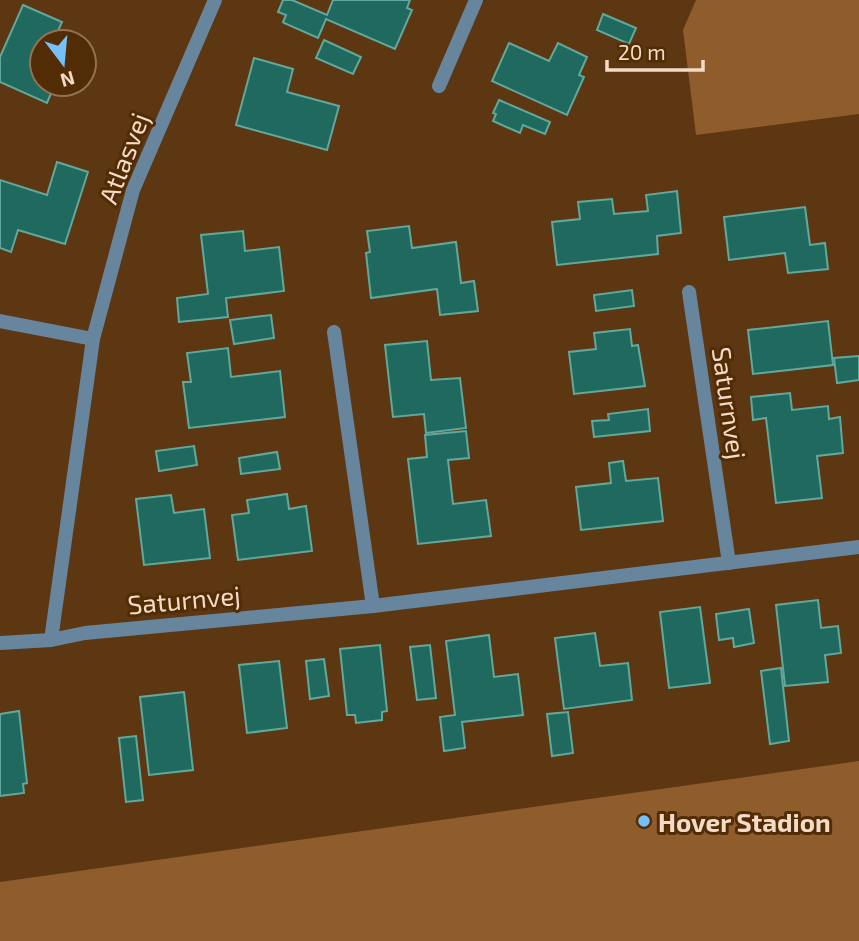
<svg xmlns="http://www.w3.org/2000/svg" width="859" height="941" viewBox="0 0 859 941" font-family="'Exo 2',sans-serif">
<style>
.green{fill:#8f5c2b}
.building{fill:#1f695f;stroke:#62a89c;stroke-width:2}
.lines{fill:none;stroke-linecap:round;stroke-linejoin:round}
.street{stroke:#67869e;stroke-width:14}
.poi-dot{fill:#75c0f6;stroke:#512c04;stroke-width:2.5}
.labels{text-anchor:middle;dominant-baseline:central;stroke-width:6;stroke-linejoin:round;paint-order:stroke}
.street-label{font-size:26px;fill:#f3dbc8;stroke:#512c04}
.poi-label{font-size:26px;font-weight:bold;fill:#f3dbc8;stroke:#512c04;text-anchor:start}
</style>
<rect width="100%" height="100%" fill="#5c3711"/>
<g class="green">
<polygon points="696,0 859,0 859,114 696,135 683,30"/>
<polygon points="859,761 859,941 0,941 0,882"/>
</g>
<g class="building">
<polygon points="283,0 292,0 327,15 333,0 410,0 407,8 412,10 395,49 326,19 318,38 284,23 283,22 286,15 278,12"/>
<polygon points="23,5 62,22 53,42 42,42 42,84 55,84 47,103 0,82 0,57"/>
<polygon points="603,14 636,28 629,44 597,30"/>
<polygon points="324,40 361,57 353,74 316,58"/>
<polygon points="509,43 549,61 558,43 587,57 579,75 584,77 567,115 492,81"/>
<polygon points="254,58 293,69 287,92 339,106 327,150 236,125"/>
<polygon points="499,100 550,122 545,134 523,125 520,133 493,121 496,114 493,113"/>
<polygon points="57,162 88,172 65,244 18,230 11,252 0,248 0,180 47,195"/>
<polygon points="677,191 681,233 657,236 658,254 557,265 552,222 580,219 578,202 612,199 614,214 648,211 646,195"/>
<polygon points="805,207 810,245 825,243 828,269 788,273 785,253 729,260 724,217"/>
<polygon points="409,226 412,248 456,242 461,283 474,281 478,311 440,315 437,289 371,298 366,253 370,252 367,231"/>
<polygon points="243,231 245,251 279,247 284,291 226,298 228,317 179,322 177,298 208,294 201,235"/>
<polygon points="632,290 634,306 596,311 594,295"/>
<polygon points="271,315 274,338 234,344 230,320"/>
<polygon points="828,321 833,365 753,374 748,330"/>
<polygon points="630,329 632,346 638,345 645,386 574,394 569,352 596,349 594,333"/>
<polygon points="427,341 431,380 460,378 466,428 426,433 424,414 393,417 385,345"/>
<polygon points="228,348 231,377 280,371 285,417 189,428 183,382 191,382 187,353"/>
<polygon points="859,356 859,380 837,383 834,358"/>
<polygon points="790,393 792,410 828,406 829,419 840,417 843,453 817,456 822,498 776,503 766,418 753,420 751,397"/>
<polygon points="648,409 650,431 594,437 592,421 609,420 608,414"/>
<polygon points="466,431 469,458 448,460 453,504 486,500 491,536 418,544 408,459 427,457 425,435"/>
<polygon points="194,446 197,465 159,471 156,451"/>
<polygon points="277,452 280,469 241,474 239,458"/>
<polygon points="623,461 626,481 658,478 663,521 581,530 576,487 611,483 609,463"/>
<polygon points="287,494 289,509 306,506 312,551 238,560 232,515 249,513 247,500"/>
<polygon points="171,495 174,513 204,509 210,558 144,565 136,499"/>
<polygon points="818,600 821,628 838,626 841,653 825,655 828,682 785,686 776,605"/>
<polygon points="700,607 710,683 669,688 660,612"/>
<polygon points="749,609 754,643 734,647 733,638 719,640 716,614"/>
<polygon points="595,633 600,666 628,663 632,700 564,709 555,638"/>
<polygon points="489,635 494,677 518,674 523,715 462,722 465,748 444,751 440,717 455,715 446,641"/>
<polygon points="380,645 387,711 382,712 382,720 356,723 355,715 347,715 340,649"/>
<polygon points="430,645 436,698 417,700 410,647"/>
<polygon points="324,659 329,696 310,699 306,661"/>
<polygon points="279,661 287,728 247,733 239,665"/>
<polygon points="781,668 789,741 770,744 761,671"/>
<polygon points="184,692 193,770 149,775 140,697"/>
<polygon points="19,711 27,783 23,784 24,793 0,796 0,714"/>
<polygon points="568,712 573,753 552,756 547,714"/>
<polygon points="136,736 143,800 126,802 119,738"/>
</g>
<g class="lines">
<g class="street">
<polyline points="439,86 476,0"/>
<polyline points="689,292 729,563"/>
<polyline points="0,321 93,339"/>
<polyline points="334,332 373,606"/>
<polyline points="51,640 93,339 133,190 215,0"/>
<polyline points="0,643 51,640 85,633 373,606 859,547"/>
</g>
</g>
<circle class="poi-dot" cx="644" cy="821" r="7"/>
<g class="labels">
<g class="street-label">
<text transform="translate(123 158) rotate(-69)">Atlasvej</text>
<text transform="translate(730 403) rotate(82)">Saturnvej</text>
<text transform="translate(184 599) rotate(-5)">Saturnvej</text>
</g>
<g class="poi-label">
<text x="658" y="821">Hover Stadion</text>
</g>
</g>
<g transform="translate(63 63) rotate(164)"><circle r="33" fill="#512c04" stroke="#927252" stroke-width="2"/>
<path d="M0-5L12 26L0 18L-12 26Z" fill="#75c0f6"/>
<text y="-10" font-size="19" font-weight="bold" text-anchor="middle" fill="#f3dbc8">N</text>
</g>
<path d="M607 60v10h96v-10" fill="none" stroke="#f3dbc8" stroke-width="3.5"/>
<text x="618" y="60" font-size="21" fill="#f3dbc8" stroke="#512c04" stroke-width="5" paint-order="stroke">20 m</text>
</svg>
